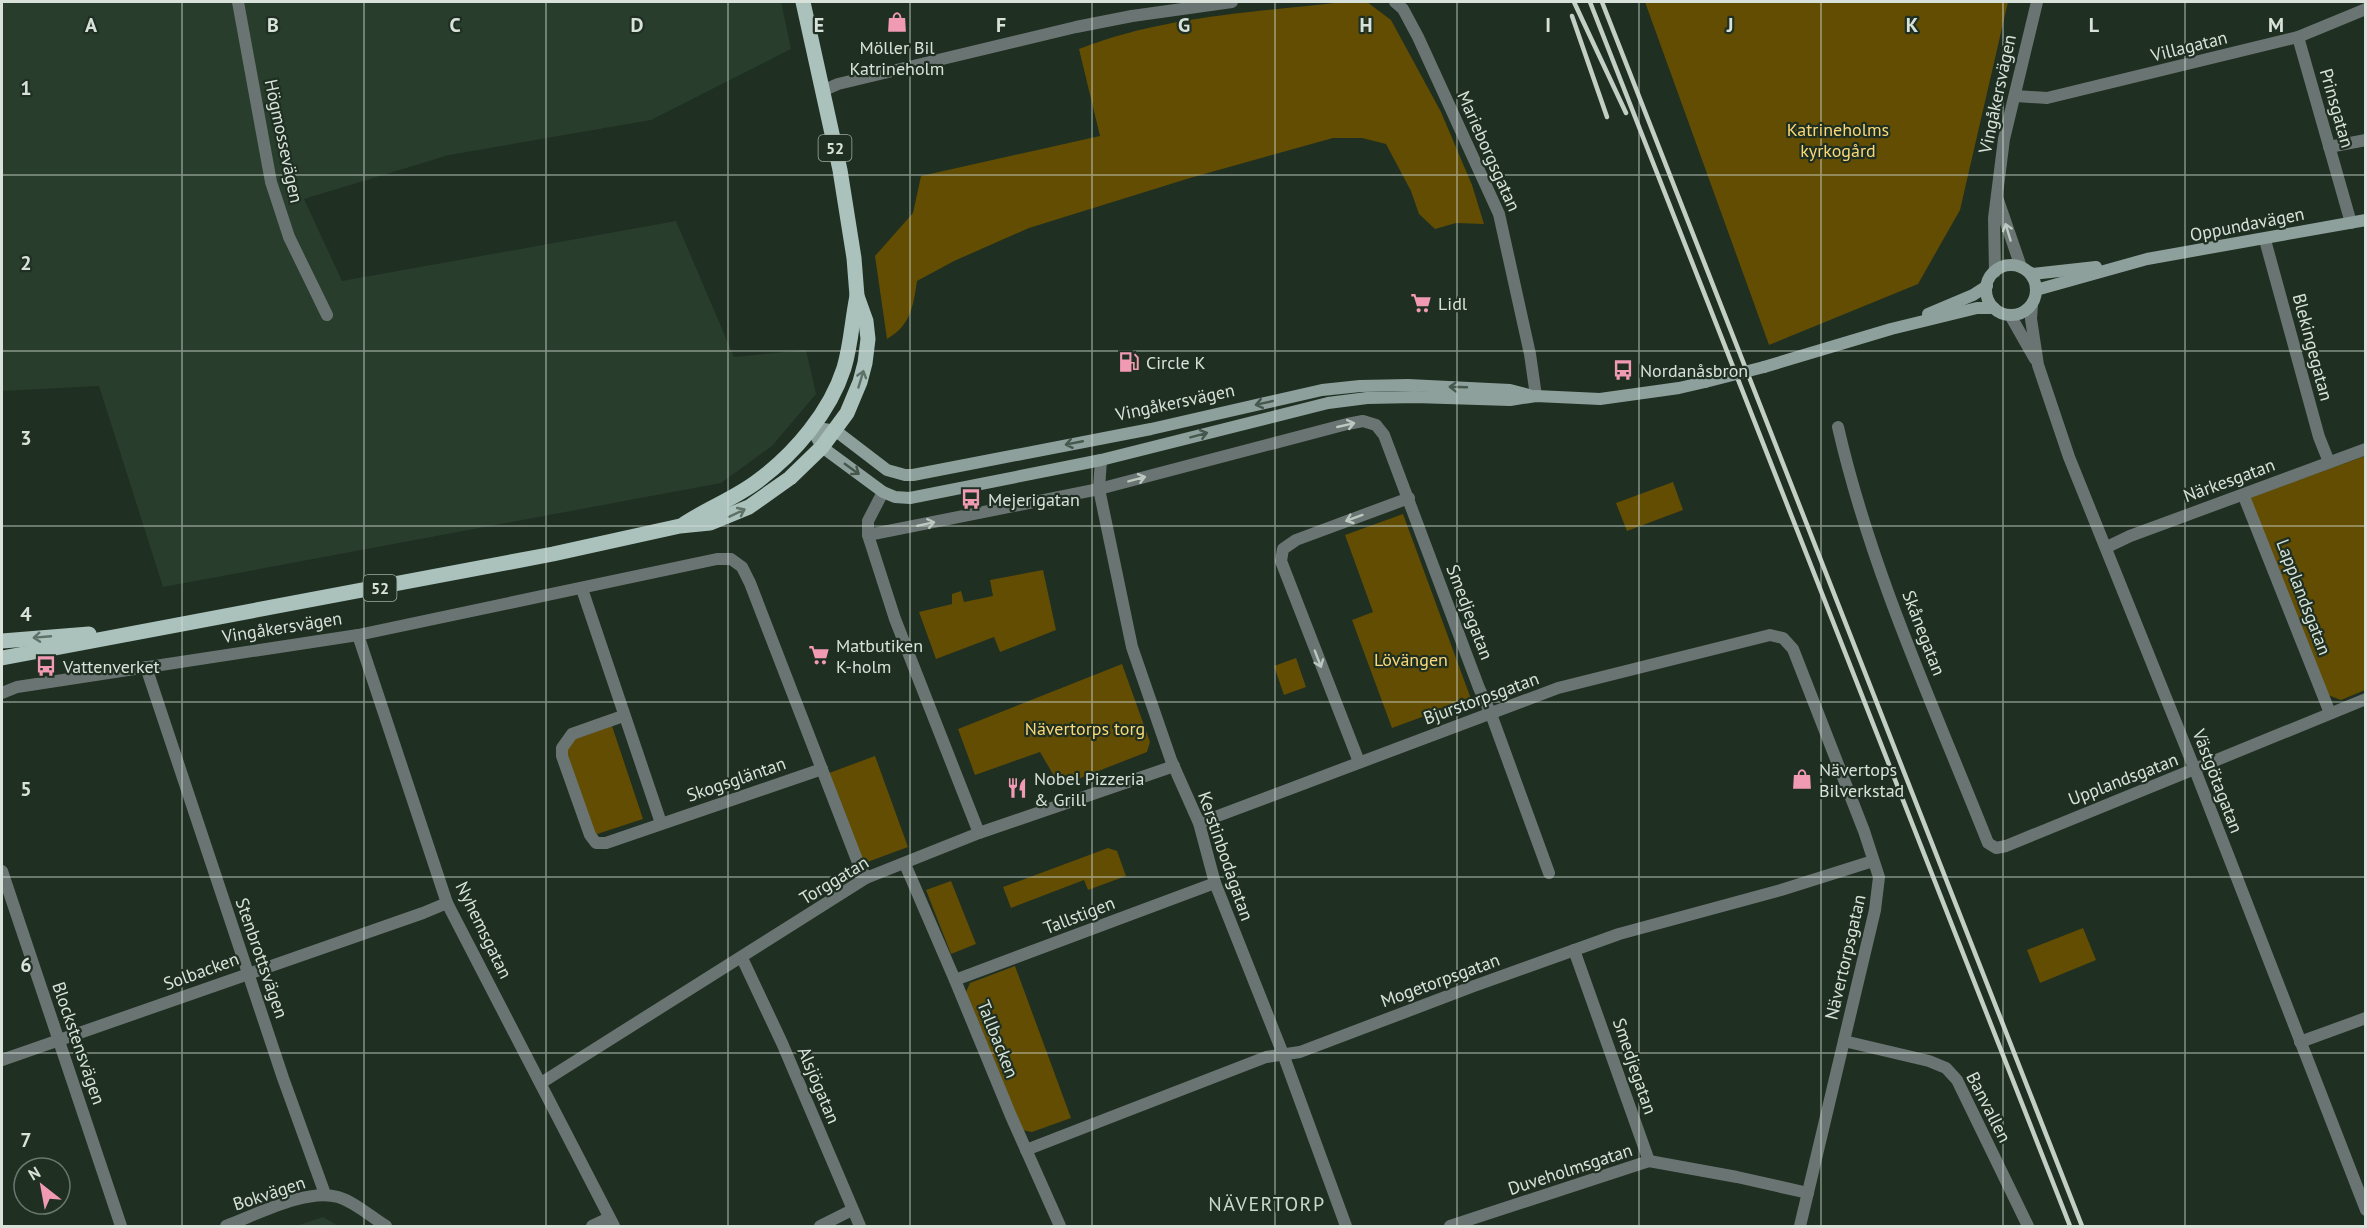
<svg xmlns="http://www.w3.org/2000/svg" width="2367" height="1228" viewBox="0 0 2367 1228" font-family="'PT Sans',sans-serif">
<style>
.built{fill:#283d2c}
.green{fill:#624d03}
.lines{fill:none;stroke-linecap:round;stroke-linejoin:round}
.minor{stroke:#6a7573;stroke-width:12}
.tertiary{stroke:#6a7573;stroke-width:12}
.secondary{stroke:#8ea09c;stroke-width:12}
.primary{stroke:#aac1bc;stroke-width:15}
.rail{stroke:#c3cec5;stroke-width:4.5}
.secondary-bridge{stroke:#8ea09c;stroke-width:12}
.oneway{stroke:#bcc7c0}
.oneway2{stroke:#5e7167}
.oneway3{stroke:#46574d}
.grid{fill:none;stroke:#d8e2da;stroke-width:1.5;stroke-opacity:0.55}
.labels{text-anchor:middle;dominant-baseline:central;stroke-width:4.5;stroke-linejoin:round;paint-order:stroke}
.shield{fill:#1f2f22;stroke:#a0aca3;stroke-width:1.5}
.shield-label{font-size:16px;font-weight:bold;fill:#d8e2da}
.street-label{font-size:18px;fill:#d8e2da;stroke:#1f2f22}
.poi-label{font-size:18px;fill:#d8e2da;stroke:#1f2f22;text-anchor:start}
.park-label{font-size:18px;fill:#fbd877;stroke:#1f2f22}
.neighbourhood-label{font-size:20px;letter-spacing:1.5px;fill:#c8dbcb;stroke:#1f2f22}
.grid-label{font-size:20px;text-anchor:middle;font-weight:bold;fill:#d8e2da;stroke:#1f2f22;stroke-width:4.5;stroke-linejoin:round;paint-order:stroke}
</style>
<rect width="100%" height="100%" fill="#1f2f22"/>
<g class="built">
<polygon points="2,2 781,2 791,49 651,120 449,155 304,199 342,281 676,221 734,357 806,350 816,394 772,446 721,483 163,587 99,386 2,391"/>
<polygon points="323,1217 338,1226 296,1226"/>
</g>
<g class="green">
<path d="M1344,2H1367L1391,20L1441,112L1472,185L1484,224L1456,223L1435,229L1419,214L1411,191L1386,144L1362,138H1333L1190,178L1029,228L954,261L917,281C913,307 911,325 887,339L875,256L913,213L921,176L1100,136L1079,49C1162,16 1256,12 1344,2Z"/>
<polygon points="1645,2 2008,2 1960,210 1918,284 1769,345"/>
<polygon points="2365,456 2365,690 2341,700 2328,695 2249,498"/>
<polygon points="1673,482 1683,510 1627,531 1616,503"/>
<polygon points="1403,514 1471,699 1392,728 1352,620 1373,612 1345,535"/>
<polygon points="1043,570 1056,630 1000,652 994,637 936,659 919,612 952,604 952,594 961,591 964,602 993,596 990,580"/>
<polygon points="1296,658 1306,687 1284,695 1274,666"/>
<polygon points="1122,664 1150,742 1147,752 1060,786 1040,752 975,775 958,729"/>
<polygon points="612,726 643,819 594,835 564,743"/>
<polygon points="875,756 908,847 862,864 829,773"/>
<polygon points="1108,848 1117,851 1126,876 1088,890 1084,880 1011,908 1003,887"/>
<polygon points="951,881 976,944 951,954 926,890"/>
<polygon points="2083,928 2096,960 2040,983 2027,950"/>
<polygon points="1015,966 1071,1118 1032,1132 1022,1130 966,992 970,983"/>
</g>
<g class="lines">
<g class="minor">
<polyline points="238,2 271,182 289,237 327,315"/>
<polyline points="1395,2 1403,9 1418,37 1499,214 1530,354 1536,396"/>
<polyline points="2298,37 2351,223"/>
<polyline points="822,91 838,84 1076,27 1132,16 1232,2"/>
<polyline points="2016,96 2047,98 2298,37 2366,9"/>
<polyline points="2329,147 2366,140"/>
<polyline points="1998,200 2021,267"/>
<polyline points="2265,240 2319,437 2329,462"/>
<polyline points="1995,272 1994,218 2004,139 2037,2"/>
<polyline points="2032,304 2031,319 2038,365 2069,457 2195,770 2366,1210"/>
<polyline points="2010,315 2035,359"/>
<path d="M1838,427C1871,571 1934,707 1988,843L1996,848L2006,846L2366,699"/>
<polyline points="883,492 868,521 868,535 895,619 979,833"/>
<polyline points="2243,494 2330,713"/>
<polyline points="868,535 1099,489 1347,424 1363,421 1376,425 1384,435 1479,688 1491,714 1549,873"/>
<polyline points="2107,547 2130,536 2366,449"/>
<polyline points="582,589 661,823"/>
<polyline points="358,635 447,903 614,1226"/>
<polyline points="146,667 283,1078 325,1194"/>
<polyline points="2,693 17,687 358,635 717,559 731,559 742,567 750,583 857,860 866,878"/>
<polyline points="623,716 572,734 562,748 562,756 590,835 596,843 606,843 822,769"/>
<polyline points="1359,762 1281,561 1283,549 1296,540 1409,498"/>
<polyline points="1199,823 1558,688 1770,635 1783,638 1793,649 1864,831 1879,877 1875,910 1800,1226"/>
<polyline points="905,864 955,980 1011,1116 1060,1226"/>
<polyline points="2,871 121,1226"/>
<polyline points="1574,950 1649,1161"/>
<polyline points="742,958 782,1043 860,1226"/>
<polyline points="955,980 1215,883"/>
<polyline points="1844,1041 1929,1061 1946,1068 1957,1080 2028,1226"/>
<polyline points="2300,1042 2366,1018"/>
<polyline points="2,1060 423,913 447,903"/>
<polyline points="541,1083 866,878 979,833 1174,766"/>
<polyline points="1026,1150 1266,1057 1300,1052 1474,986 1619,934 1781,890 1873,861"/>
<path d="M226,1226C256,1215 306,1188 338,1197C355,1202 371,1217 386,1226"/>
<polyline points="592,1226 609,1218"/>
<polyline points="820,1226 852,1210"/>
<polyline points="1450,1226 1649,1161 1737,1177 1808,1193"/>
</g>
<polyline class="tertiary" points="1101,460 1099,489 1132,647 1171,760 1199,823 1215,883 1283,1054 1346,1226"/>
<g class="secondary">
<circle cx="2011" cy="290" r="25"/>
<polyline points="2029,272 2032,274 2096,267"/>
<polyline points="2036,290 2147,259 2366,220"/>
<polyline points="1928,314 1973,295 1987,286"/>
<polyline points="1764,367 1891,329 1977,308 1994,308"/>
<polyline points="811,427 822,447 883,492 895,497 910,498 1101,460 1328,403 1367,398 1415,397 1510,400 1536,396 1600,399 1679,388 1705,382"/>
<polyline points="811,427 836,431 887,470 905,475 913,475 1151,429 1322,390 1360,386 1408,385 1510,390 1529,395"/>
</g>
<g class="primary">
<path d="M684,524C708,508 736,498 759,480C795,453 830,412 844,368C851,345 852,320 857,296"/>
<polyline points="2,641 89,634"/>
<polyline points="2,658 553,554 680,526 710,523 749,507 790,478 822,447 847,413 860,382 865,363 868,339 866,321 857,296 854,258 840,170 803,2"/>
</g>
<g class="rail">
<polyline points="1574,2 1626,113"/>
<polyline points="1590,2 2070,1226"/>
<polyline points="1602,2 2082,1226"/>
<polyline points="1572,16 1607,117"/>
</g>
<polyline class="secondary-bridge" points="1705,382 1764,367"/>
</g>
<defs><path id="oneway-shaft" d="M-6 0H5M1.5-3L5.5 0L1.5 3" fill="none" stroke-width="1.6" stroke-linecap="round" stroke-linejoin="round" transform="scale(1.5)"/></defs>
<g class="oneway">
<use href="#oneway-shaft" transform="translate(2008 232) rotate(-107)"/>
<use href="#oneway-shaft" transform="translate(1346 425) rotate(-13)"/>
<use href="#oneway-shaft" transform="translate(1137 479) rotate(-15)"/>
<use href="#oneway-shaft" transform="translate(1354 518) rotate(160)"/>
<use href="#oneway-shaft" transform="translate(926 524) rotate(-12)"/>
<use href="#oneway-shaft" transform="translate(1318 659) rotate(69)"/>
</g>
<g class="oneway2">
<use href="#oneway-shaft" transform="translate(861 379) rotate(-73)"/>
<use href="#oneway-shaft" transform="translate(737 513) rotate(-25)"/>
<use href="#oneway-shaft" transform="translate(42 637) rotate(175)"/>
</g>
<g class="oneway3">
<use href="#oneway-shaft" transform="translate(1458 387) rotate(-178)"/>
<use href="#oneway-shaft" transform="translate(1264 403) rotate(167)"/>
<use href="#oneway-shaft" transform="translate(1199 435) rotate(-15)"/>
<use href="#oneway-shaft" transform="translate(1074 443) rotate(169)"/>
<use href="#oneway-shaft" transform="translate(852 469) rotate(36)"/>
</g>
<path class="grid" d="M182,2V1226M364,2V1226M546,2V1226M728,2V1226M910,2V1226M1092,2V1226M1275,2V1226M1457,2V1226M1639,2V1226M1821,2V1226M2003,2V1226M2185,2V1226M2,175H2366M2,351H2366M2,526H2366M2,702H2366M2,877H2366M2,1053H2366"/>
<defs>
<g id="shop-bare" transform="scale(1.62)"><path d="M-5-2.5h2.3a2.7 3.5 0 0 1 5.4 0H5L5.5 6h-11ZM-1.5-2.5h3a1.5 2.3 0 0 0-3 0Z" fill="#f09ab4" stroke="#1f2f22" stroke-width="2.5" paint-order="stroke"/></g>
<g id="supermarket-bare" transform="scale(1.62)"><path d="M-6-5.5h2.5l.6 2H6L4.5 2H-2.5L-4.4-4H-6ZM-1.5 3.2a1.3 1.3 0 1 0 .1 0ZM3 3.2a1.3 1.3 0 1 0 .1 0Z" fill="#f09ab4" stroke="#1f2f22" stroke-width="2.5" paint-order="stroke"/></g>
<g id="fuel-bare" transform="scale(1.62)"><path d="M-5.5-6h7V0h2V4h1.3V-2.5L3-4.5l.8-.8L6-3V5H2.5V1h-1V6h-7ZM-4.2-4.7v3.2H.2V-4.7Z" fill="#f09ab4" stroke="#1f2f22" stroke-width="2.5" paint-order="stroke"/></g>
<g id="bus-bare" transform="scale(1.62)"><path d="M-5-6H5V4H4V6H2V4H-2V6H-4V4H-5ZM-3.5-4V0h7V-4ZM-3.5 1.2v1.5H-2V1.2ZM2 1.2v1.5H3.5V1.2Z" fill="#f09ab4" stroke="#1f2f22" stroke-width="2.5" paint-order="stroke"/></g>
<g id="restaurant-bare" transform="scale(1.62)"><path d="M-5-6h1v4h1v-4h1v4h1v-4h1v5L-1.5 .5V6h-2V.5L-5-1ZM5-6V6H3V1.5H1.5Q1.5-4 5-6Z" fill="#f09ab4" stroke="#1f2f22" stroke-width="2.5" paint-order="stroke"/></g>
</defs>
<g fill-rule="evenodd">
<use href="#shop-bare" x="897" y="22"/>
<use href="#supermarket-bare" x="1421" y="303"/>
<use href="#fuel-bare" x="1129" y="362"/>
<use href="#bus-bare" x="1623" y="370"/>
<use href="#bus-bare" x="971" y="499"/>
<use href="#supermarket-bare" x="819" y="655"/>
<use href="#bus-bare" x="46" y="666"/>
<use href="#shop-bare" x="1802" y="779"/>
<use href="#restaurant-bare" x="1017" y="788"/>
</g>
<g class="labels">
<g class="shield">
<rect x="818.5" y="135" width="33" height="26" rx="4.5"/>
<rect x="363.5" y="575" width="33" height="26" rx="4.5"/>
</g>
<g class="shield-label">
<text x="835" y="148">52</text>
<text x="380" y="588">52</text>
</g>
<g class="street-label">
<text transform="translate(2189 46) rotate(-14)">Villagatan</text>
<text transform="translate(1997 94) rotate(-78)">Vingåkersvägen</text>
<text transform="translate(2337 108) rotate(74)">Prinsgatan</text>
<text transform="translate(284 141) rotate(78)">Högmossevägen</text>
<text transform="translate(1489 151) rotate(66)">Marieborgsgatan</text>
<text transform="translate(2247 224) rotate(-11)">Oppundavägen</text>
<text transform="translate(2313 347) rotate(75)">Blekingegatan</text>
<text transform="translate(1175 402) rotate(-12)">Vingåkersvägen</text>
<text transform="translate(2229 480) rotate(-20)">Närkesgatan</text>
<text transform="translate(2304 597) rotate(69)">Lapplandsgatan</text>
<text transform="translate(1470 612) rotate(69)">Smedjegatan</text>
<text transform="translate(282 627) rotate(-9)">Vingåkersvägen</text>
<text transform="translate(1924 633) rotate(69)">Skånegatan</text>
<text transform="translate(1481 698) rotate(-20)">Bjurstorpsgatan</text>
<text transform="translate(736 779) rotate(-19)">Skogsgläntan</text>
<text transform="translate(2123 779) rotate(-21)">Upplandsgatan</text>
<text transform="translate(2218 781) rotate(69)">Västgötagatan</text>
<text transform="translate(1226 856) rotate(71)">Kerstinbodagatan</text>
<text transform="translate(834 880) rotate(-31)">Torggatan</text>
<text transform="translate(1079 915) rotate(-21)">Tallstigen</text>
<text transform="translate(484 930) rotate(64)">Nyhemsgatan</text>
<text transform="translate(1845 957) rotate(-77)">Nävertorpsgatan</text>
<text transform="translate(262 958) rotate(71)">Stenbrottsvägen</text>
<text transform="translate(201 971) rotate(-20)">Solbacken</text>
<text transform="translate(1440 980) rotate(-20)">Mogetorpsgatan</text>
<text transform="translate(998 1039) rotate(68)">Tallbacken</text>
<text transform="translate(79 1043) rotate(71)">Blockstensvägen</text>
<text transform="translate(1635 1066) rotate(71)">Smedjegatan</text>
<text transform="translate(819 1085) rotate(67)">Alsjögatan</text>
<text transform="translate(1989 1107) rotate(63)">Banvallen</text>
<text transform="translate(1570 1169) rotate(-18)">Duveholmsgatan</text>
<text transform="translate(269 1193) rotate(-18)">Bokvägen</text>
</g>
<g class="poi-label">
<text x="897" y="47" text-anchor="middle">Möller Bil<tspan x="897" dy="21">Katrineholm</tspan></text>
<text x="1438" y="303">Lidl</text>
<text x="1146" y="362">Circle K</text>
<text x="1640" y="370">Nordanåsbron</text>
<text x="988" y="499">Mejerigatan</text>
<text x="836" y="645">Matbutiken<tspan x="836" dy="21">K-holm</tspan></text>
<text x="63" y="666">Vattenverket</text>
<text x="1819" y="769">Nävertops<tspan x="1819" dy="21">Bilverkstad</tspan></text>
<text x="1034" y="778">Nobel Pizzeria<tspan x="1034" dy="21">&amp; Grill</tspan></text>
</g>
<g class="park-label">
<text x="1838" y="129">Katrineholms<tspan x="1838" dy="21">kyrkogård</tspan></text>
<text x="1411" y="659">Lövängen</text>
<text x="1085" y="728">Nävertorps torg</text>
</g>
<g class="neighbourhood-label">
<text x="1267" y="1204">NÄVERTORP</text>
</g>
</g>
<g class="grid-label">
<text x="91" y="32">A</text>
<text x="273" y="32">B</text>
<text x="455" y="32">C</text>
<text x="637" y="32">D</text>
<text x="819" y="32">E</text>
<text x="1001" y="32">F</text>
<text x="1184" y="32">G</text>
<text x="1366" y="32">H</text>
<text x="1548" y="32">I</text>
<text x="1730" y="32">J</text>
<text x="1912" y="32">K</text>
<text x="2094" y="32">L</text>
<text x="2276" y="32">M</text>
<text x="26" y="95">1</text>
<text x="26" y="270">2</text>
<text x="26" y="445">3</text>
<text x="26" y="621">4</text>
<text x="26" y="796">5</text>
<text x="26" y="972">6</text>
<text x="26" y="1147">7</text>
</g>
<rect width="2367" height="1228" fill="none" stroke="#d8e2da" stroke-width="6"/>
<g transform="translate(42 1186) rotate(329)"><circle r="28" fill="#1f2f22" stroke="#69776c" stroke-width="1.5"/>
<path d="M0-4.5L10 22L0 15L-10 22Z" fill="#f09ab4"/>
<text y="-9" font-size="16" font-weight="bold" text-anchor="middle" fill="#d8e2da">N</text>
</g>
</svg>
